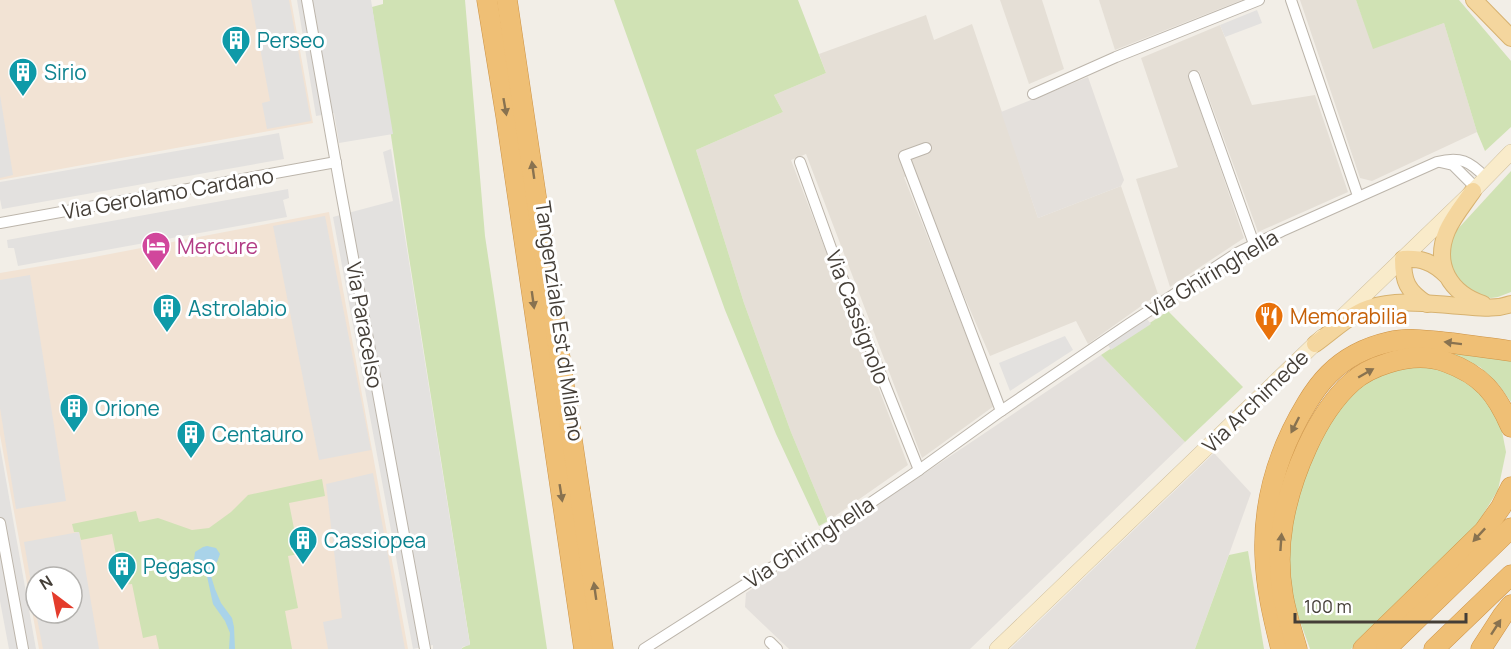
<svg xmlns="http://www.w3.org/2000/svg" width="1511" height="649" viewBox="0 0 1511 649" font-family="Manrope,sans-serif">
<style>
.residential{fill:#e5dfd6}
.commercial{fill:#f2e3d4;fill-rule:evenodd}
.industrial{fill:#e4e0dc}
.green{fill:#d0e2b4}
.parking{fill:#e3e1df}
.water{fill:#a9d3e9}
.lines{fill:none;stroke-linecap:round;stroke-linejoin:round}
.street-casing{stroke:#bcb5ab;stroke-width:12}
.secondary-casing{stroke:#cdbd9b;stroke-width:16}
.primary-casing{stroke:#d7b270;stroke-width:18}
.highway-casing{stroke:#cd9346;stroke-width:21}
.street{stroke:#fff;stroke-width:10}
.secondary{stroke:#f9ebca;stroke-width:15}
.primary{stroke:#f4d69e;stroke-width:16}
.highway{stroke:#efbf75;stroke-width:20}
.oneway{fill:#887250}
.labels{text-anchor:middle;dominant-baseline:central;stroke-width:6;stroke-linejoin:round;paint-order:stroke}
.culture-label{font-size:21px;fill:#0d838f;stroke:#fff;text-anchor:start}
.street-label{font-size:21px;fill:#443e37;stroke:#fff}
.hotel-label{font-size:21px;fill:#b23c85;stroke:#fff;text-anchor:start}
.food-label{font-size:21px;fill:#c56008;stroke:#fff;text-anchor:start}
</style>
<rect width="100%" height="100%" fill="#f2eee7"/>
<g class="residential">
<polygon points="1000,0 1042,0 1064,69 1029,84"/>
<polygon points="1099,0 1242,0 1115,50"/>
<polygon points="1300,0 1356,0 1374,48 1444,23 1477,132 1372,181 1360,178"/>
<polygon points="926,15 934,40 972,24 1038,218 1121,186 1158,294 1088,344 1076,321 990,356 912,175 904,177 994,406 922,458 806,154 791,160 908,465 828,521 791,432 744,303 696,150 783,112 774,95 826,73 819,54"/>
<polygon points="1220,25 1252,105 1315,95 1348,192 1258,232 1199,71 1188,74 1244,238 1170,287 1136,179 1178,167 1141,58"/>
</g>
<g class="commercial">
<polygon points="0,0 291,0 313,123 0,180"/>
<path d="M329,212L408,649H39L0,435V273L89,258ZM36,577H72V613H36Z"/>
</g>
<g class="industrial">
<polygon points="1088,77 1124,180 1121,186 1038,218 1001,112"/>
<polygon points="1101,355 1185,442 970,649 789,649 745,607 746,593"/>
<polygon points="1214,453 1251,493 1195,649 1010,649"/>
</g>
<g class="green">
<polygon points="383,0 465,0 485,236 547,649 462,649 462,648 470,644 408,251 372,7 383,4"/>
<polygon points="614,0 798,0 826,73 774,95 783,112 696,150 744,303 791,432 828,521 819,526 776,434 725,310"/>
<polygon points="1356,0 1459,0 1511,61 1511,127 1485,151 1477,132 1444,23 1373,49"/>
<polygon points="1511,171 1511,292 1498,297 1491,298 1486,297 1467,289 1451,271 1449,246 1455,232"/>
<polygon points="1168,311 1243,387 1185,442 1101,355"/>
<polygon points="1449,352 1511,359 1511,402 1498,384 1480,367"/>
<polygon points="1405,365 1436,367 1463,378 1487,400 1501,426 1506,452 1498,490 1473,531 1452,555 1351,649 1310,649 1287,585 1288,541 1297,494 1314,451 1334,412 1357,386"/>
<polygon points="322,479 325,496 289,503 299,554 288,556 298,608 285,611 292,649 159,649 156,635 143,638 132,584 122,585 112,534 81,540 79,532 74,532 72,524 136,511 139,522 158,518 192,530 209,528 231,512 248,495"/>
<polygon points="1248,551 1264,649 1195,649 1229,555"/>
</g>
<g class="parking">
<polygon points="251,0 289,0 311,121 267,129 262,103 270,101"/>
<polygon points="297,0 371,0 393,134 339,143 334,113 316,116"/>
<polygon points="1257,10 1262,23 1225,37 1220,25"/>
<polygon points="0,95 13,175 0,178"/>
<polygon points="279,133 284,159 2,209 0,199 0,182"/>
<polygon points="391,149 470,645 462,647 462,649 433,649 433,645 413,649 333,217 393,201 383,152"/>
<polygon points="288,189 289,198 283,200 287,217 18,266 14,248 8,248 7,240"/>
<polygon points="325,216 371,450 319,460 273,226"/>
<polygon points="30,275 66,501 16,509 0,408 0,280"/>
<polygon points="1146,318 1151,324 1111,350 1107,343"/>
<polygon points="1065,336 1073,350 1010,391 999,363"/>
<polygon points="0,446 36,649 9,649 0,601"/>
<polygon points="373,473 405,649 328,649 323,622 342,618 326,484"/>
<polygon points="79,532 99,649 43,649 36,613 72,613 72,577 36,577 36,612 24,542"/>
</g>
<polygon class="water" points="207,546 216,548 220,554 217,562 212,566 211,576 215,589 221,603 232,618 234,627 235,649 229,649 230,633 225,621 213,604 205,567 198,565 194,560 195,552 203,547"/>
<g class="lines">
<g class="street-casing">
<g id="street">
<polyline points="307,0 341,192 425,649"/>
<polyline points="1291,0 1358,196"/>
<polyline points="1194,76 1254,244"/>
<polyline points="1033,94 1116,57 1259,0"/>
<polyline points="926,148 904,156 1001,411"/>
<polyline points="800,162 836,262 919,470"/>
<polyline points="1440,162 1453,165 1476,188"/>
<polyline points="0,223 336,162"/>
<polyline points="0,523 23,649"/>
<polyline points="770,642 777,649"/>
<path d="M644,649L835,527L919,470L1001,411L1129,324L1237,253L1282,231L1437,162C1460,156 1470,161 1486,178"/>
</g>
</g>
<g class="secondary-casing">
<g id="secondary">
<polyline points="1339,320 1473,191 1511,152"/>
<polyline points="997,649 1322,337"/>
</g>
</g>
<g class="primary-casing">
<g id="primary">
<polyline points="1474,0 1511,38"/>
<path d="M1473,191C1464,204 1453,217 1447,231C1433,265 1450,293 1483,304"/>
<path d="M1427,304C1407,291 1403,281 1403,259C1421,258 1433,262 1446,275"/>
<path d="M1315,344C1332,332 1349,315 1369,308C1398,298 1431,304 1461,306C1478,307 1495,310 1511,304"/>
</g>
</g>
<g class="highway-casing">
<g id="highway">
<polyline points="487,0 506,116 584,649"/>
<polyline points="507,0 603,649"/>
<path d="M1281,649C1273,617 1266,588 1265,555C1263,501 1279,449 1307,403C1313,393 1320,383 1329,374C1345,358 1367,347 1389,342C1410,337 1431,341 1452,343C1472,346 1491,348 1511,351"/>
<path d="M1297,649C1292,631 1286,614 1283,596C1279,573 1279,546 1283,523C1291,477 1316,414 1352,382C1362,373 1375,367 1388,363C1407,357 1427,355 1446,362C1482,375 1496,393 1511,427"/>
<polyline points="1363,649 1484,531 1501,507 1511,487"/>
<polyline points="1386,649 1511,528"/>
<polyline points="1434,649 1511,575"/>
<polyline points="1481,649 1503,615 1511,605"/>
</g>
</g>
<use href="#street" class="street"/>
<use href="#secondary" class="secondary"/>
<use href="#primary" class="primary"/>
<use href="#highway" class="highway"/>
</g>
<defs><path id="oneway-solid" d="M-6-.8H1V-3.2L6.5 0L1 3.2V.8H-6Z" transform="scale(1.5)"/></defs>
<g class="oneway">
<use href="#oneway-solid" transform="translate(505 107) rotate(80)"/>
<use href="#oneway-solid" transform="translate(533 170) rotate(-98)"/>
<use href="#oneway-solid" transform="translate(533 300) rotate(82)"/>
<use href="#oneway-solid" transform="translate(1453 343) rotate(-173)"/>
<use href="#oneway-solid" transform="translate(1366 373) rotate(-30)"/>
<use href="#oneway-solid" transform="translate(1295 425) rotate(117)"/>
<use href="#oneway-solid" transform="translate(561 493) rotate(81)"/>
<use href="#oneway-solid" transform="translate(1479 535) rotate(133)"/>
<use href="#oneway-solid" transform="translate(1281 542) rotate(-86)"/>
<use href="#oneway-solid" transform="translate(595 591) rotate(-98)"/>
<use href="#oneway-solid" transform="translate(1496 627) rotate(-57)"/>
</g>
<defs>
<g id="building-pin" transform="scale(1.5)"><path d="M0 17L-7.5 6A9.5 9.5 0 1 1 7.5 6Z" fill="#0f9aa8" stroke="#fff"/><path d="M-4-6H4V6H1V3H-1V6H-4ZM-2.5-4.3h1.7v1.8h-1.7ZM.8-4.3h1.7v1.8H.8ZM-2.5-1h1.7V.8h-1.7ZM.8-1h1.7V.8H.8Z" fill="#fff"/></g>
<g id="hotel-pin" transform="scale(1.5)"><path d="M0 17L-7.5 6A9.5 9.5 0 1 1 7.5 6Z" fill="#d1479c" stroke="#fff"/><path d="M-6-4.5h1.5V1H6V5H4.5V3h-9V5H-6ZM-4 0a1.8 1.8 0 1 1 3.6 0ZM.5 0V-2.5h3Q6-2.5 6 0Z" fill="#fff"/></g>
<g id="restaurant-pin" transform="scale(1.5)"><path d="M0 17L-7.5 6A9.5 9.5 0 1 1 7.5 6Z" fill="#e8710a" stroke="#fff"/><path d="M-5-6h1v4h1v-4h1v4h1v-4h1v5L-1.5 .5V6h-2V.5L-5-1ZM5-6V6H3V1.5H1.5Q1.5-4 5-6Z" fill="#fff"/></g>
</defs>
<g fill-rule="evenodd">
<use href="#building-pin" x="236" y="40"/>
<use href="#building-pin" x="23" y="72"/>
<use href="#hotel-pin" x="156" y="246"/>
<use href="#building-pin" x="167" y="308"/>
<use href="#restaurant-pin" x="1269" y="316"/>
<use href="#building-pin" x="74" y="408"/>
<use href="#building-pin" x="191" y="434"/>
<use href="#building-pin" x="303" y="540"/>
<use href="#building-pin" x="122" y="566"/>
</g>
<g class="labels">
<g class="culture-label">
<text x="257" y="40">Perseo</text>
<text x="44" y="72">Sirio</text>
<text x="188" y="308">Astrolabio</text>
<text x="95" y="408">Orione</text>
<text x="212" y="434">Centauro</text>
<text x="324" y="540">Cassiopea</text>
<text x="143" y="566">Pegaso</text>
</g>
<g class="street-label">
<text transform="translate(168 193) rotate(-10)">Via Gerolamo Cardano</text>
<text transform="translate(1212 273) rotate(-31)">Via Ghiringhella</text>
<text transform="translate(858 317) rotate(69)">Via Cassignolo</text>
<text transform="translate(560 321) rotate(82)">Tangenziale Est di Milano</text>
<text transform="translate(365 325) rotate(80)">Via Paracelso</text>
<text transform="translate(1255 401) rotate(-44)">Via Archimede</text>
<text transform="translate(809 542) rotate(-33)">Via Ghiringhella</text>
</g>
<g class="hotel-label">
<text x="177" y="246">Mercure</text>
</g>
<g class="food-label">
<text x="1290" y="316">Memorabilia</text>
</g>
</g>
<g transform="translate(54 595) rotate(328)"><circle r="28" fill="#ffffff" stroke="#b4b2af" stroke-width="1.5"/>
<path d="M0-4.5L10 22L0 15L-10 22Z" fill="#e43c2c"/>
<text y="-9" font-size="16" font-weight="bold" text-anchor="middle" fill="#443e37">N</text>
</g>
<path d="M1295 613v9h171v-9" fill="none" stroke="#443e37" stroke-width="3"/>
<text x="1304" y="613" font-size="18" fill="#443e37" stroke="#ffffff" stroke-width="4.5" paint-order="stroke">100 m</text>
</svg>
